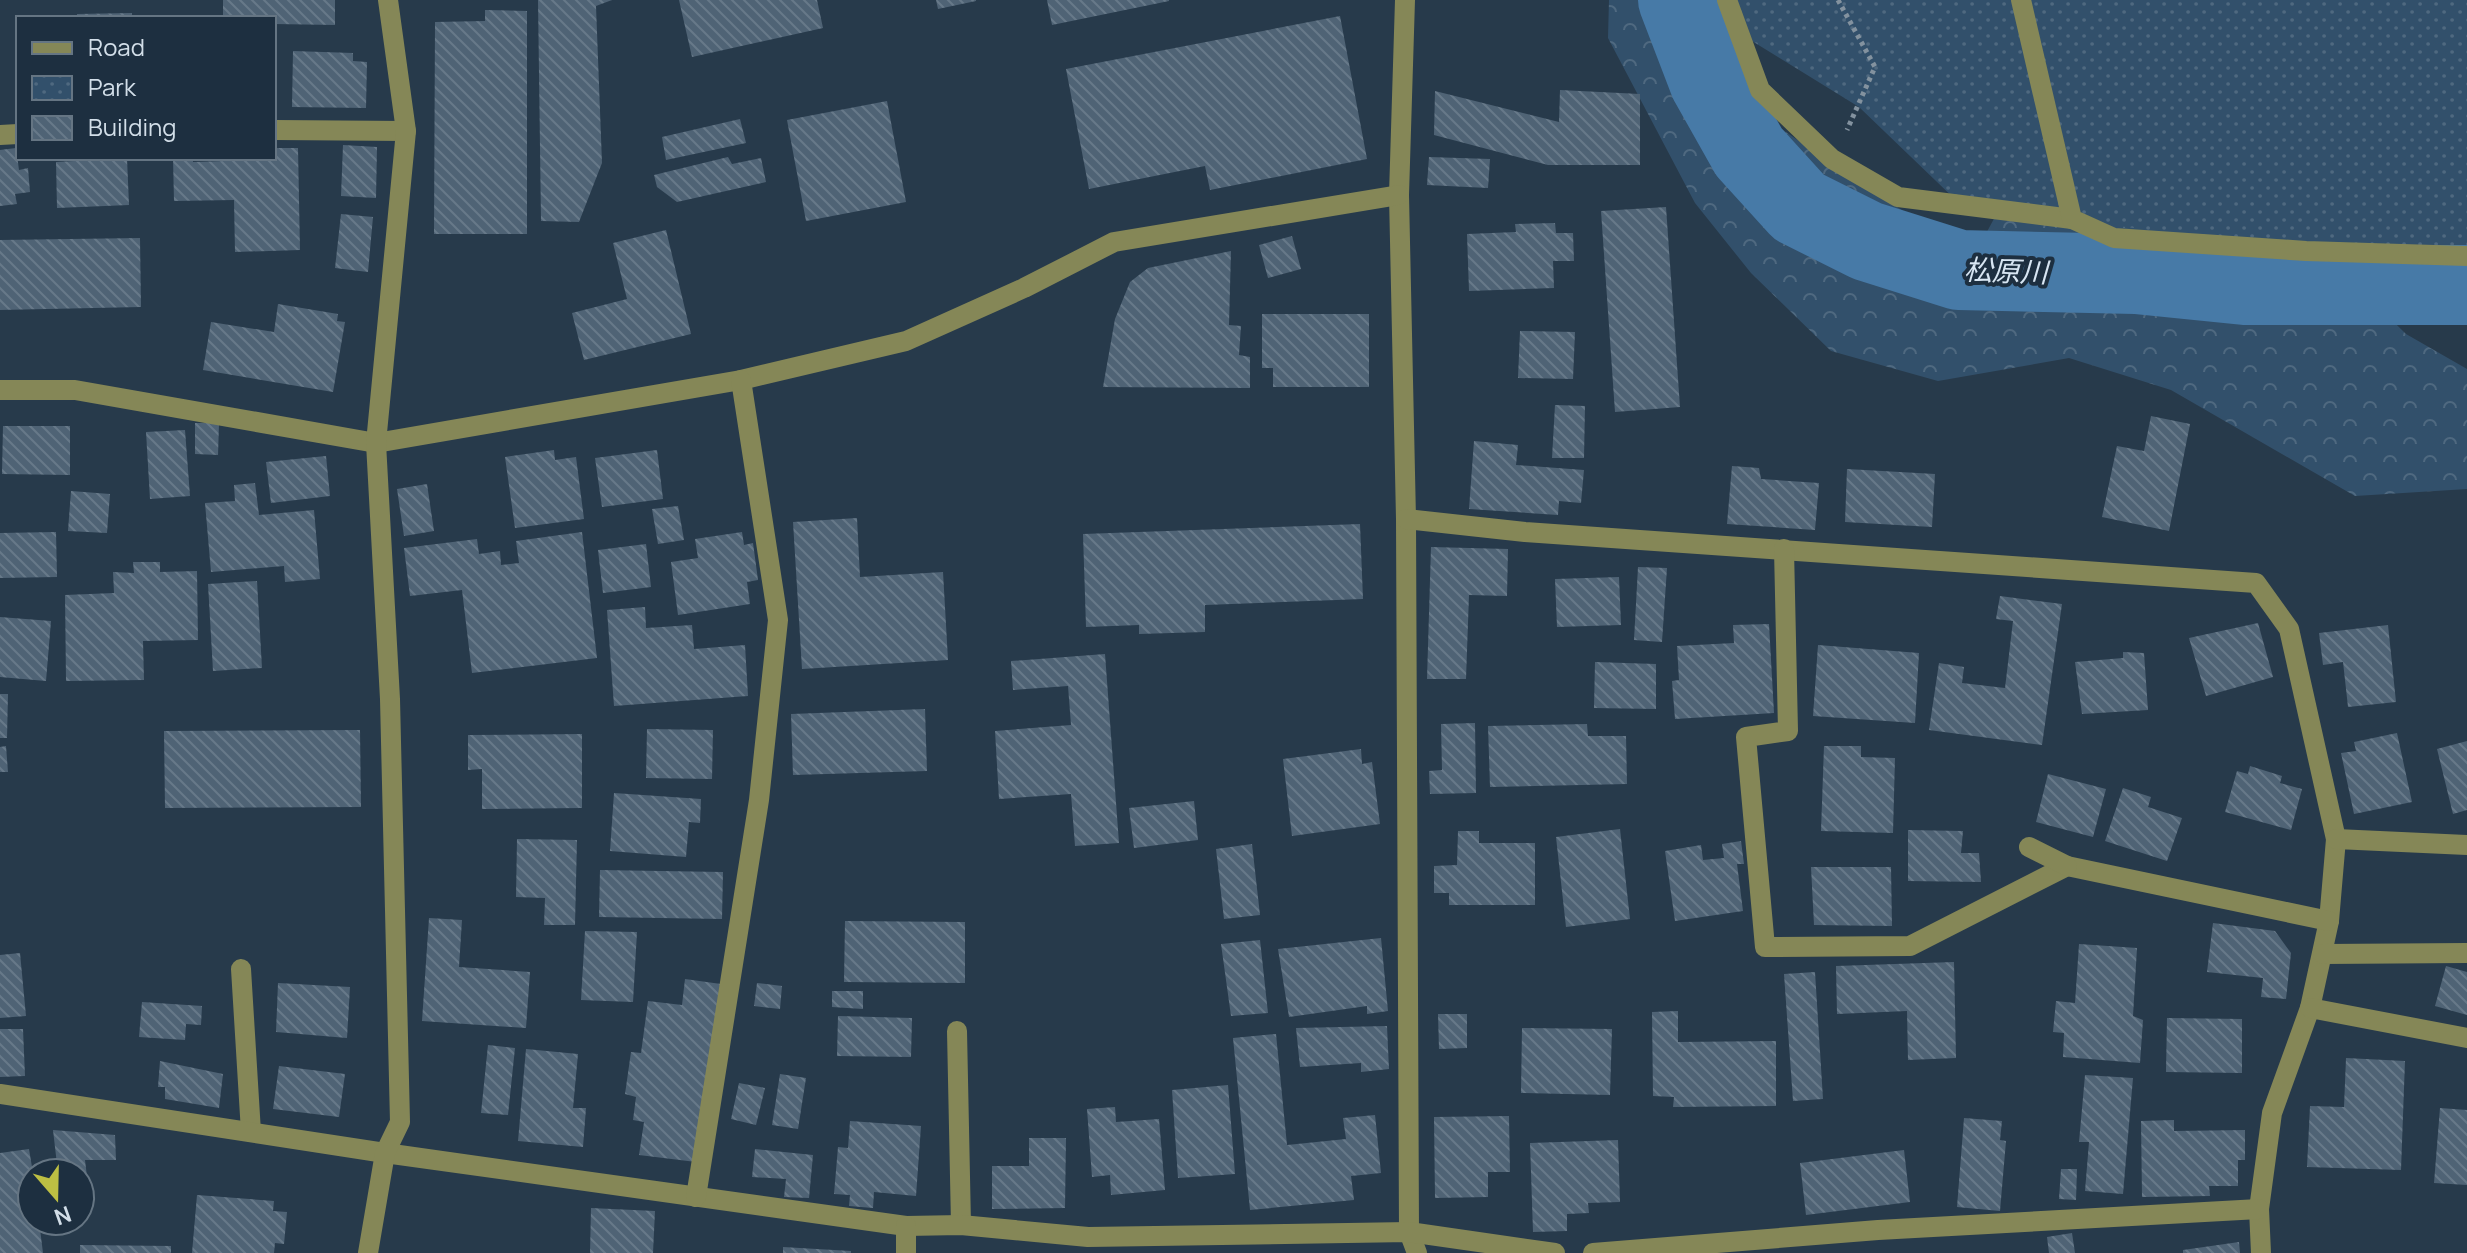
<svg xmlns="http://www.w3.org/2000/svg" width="2467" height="1253" viewBox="0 0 2467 1253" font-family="Manrope,'Noto Sans JP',sans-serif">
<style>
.forest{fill:url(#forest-crowns)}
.park{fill:url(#park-dots)}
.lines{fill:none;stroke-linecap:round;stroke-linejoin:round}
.river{stroke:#477aa7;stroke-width:80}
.building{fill:url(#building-back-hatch)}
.path{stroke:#83929f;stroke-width:5;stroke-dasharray:4 4;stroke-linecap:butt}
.minor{stroke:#858757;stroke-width:20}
.labels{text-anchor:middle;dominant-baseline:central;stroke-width:8;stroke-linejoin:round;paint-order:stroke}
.water-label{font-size:28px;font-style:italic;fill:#d8e6f3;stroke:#1d2f40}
</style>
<defs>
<pattern id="forest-crowns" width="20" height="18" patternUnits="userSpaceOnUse" patternTransform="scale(2)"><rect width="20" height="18" fill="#32506b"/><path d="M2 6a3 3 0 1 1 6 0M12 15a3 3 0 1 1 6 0" fill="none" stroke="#4f6980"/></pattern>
<pattern id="park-dots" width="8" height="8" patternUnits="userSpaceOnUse" patternTransform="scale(2)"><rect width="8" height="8" fill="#32506b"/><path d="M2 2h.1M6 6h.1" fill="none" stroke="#4f6980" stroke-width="1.8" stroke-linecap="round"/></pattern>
<pattern id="building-back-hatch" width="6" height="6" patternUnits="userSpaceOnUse" patternTransform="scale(2)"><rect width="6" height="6" fill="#4f6375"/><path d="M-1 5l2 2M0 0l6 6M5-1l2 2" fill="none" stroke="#677989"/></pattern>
</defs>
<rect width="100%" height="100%" fill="#273a4b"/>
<polygon class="forest" points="1609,0 1692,0 1710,81 1973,258 2061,93 2235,166 2406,334 2467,369 2467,489 2355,496 2171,390 2069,358 1938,381 1831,351 1751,273 1695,203 1608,38"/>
<polygon class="park" points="1731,0 2467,0 2467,256 2306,251 1961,205 1859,107 1752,41"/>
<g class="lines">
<polyline class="river" points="1678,0 1709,81 1749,152 1799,207 1867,241 1959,270 2136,274 2245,285 2467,285"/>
</g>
<g class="building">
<polygon points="223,0 335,0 335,25 274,24 274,18 223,18"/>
<polygon points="538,0 612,0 596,6 602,163 579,222 541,221"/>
<polygon points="679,0 817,0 823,28 692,57"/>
<polygon points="936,0 976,0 976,1 938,9"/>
<polygon points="1047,0 1169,0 1169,1 1052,25"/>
<polygon points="485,10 527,11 527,234 434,234 435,22 485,21"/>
<polygon points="132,13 132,18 77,18 77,14"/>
<polygon points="1340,16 1367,159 1210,190 1205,166 1089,189 1066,69"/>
<polygon points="293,51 353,53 353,61 367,62 366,108 292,107"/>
<polygon points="1560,90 1640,94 1640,165 1548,165 1434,135 1435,91 1559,122"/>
<polygon points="887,101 906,202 806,221 787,120"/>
<polygon points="740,119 746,143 666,160 662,137"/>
<polygon points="343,145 377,147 376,198 341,196"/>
<polygon points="16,148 19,170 28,168 30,192 15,194 17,204 0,206 0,150"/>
<polygon points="274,148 298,148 300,250 235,252 234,200 174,201 173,158 193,158 193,162 257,160 257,158 274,158"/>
<polygon points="728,157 732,164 761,158 766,182 677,202 657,187 654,175"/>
<polygon points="1429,157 1490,159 1488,188 1427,185"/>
<polygon points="127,158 129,205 57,208 56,162"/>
<polygon points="1666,207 1680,407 1615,412 1601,211"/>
<polygon points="341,214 373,217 368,272 335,268"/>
<polygon points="1555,223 1556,233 1573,233 1574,261 1553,261 1554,288 1469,291 1467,234 1516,232 1515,224"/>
<polygon points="666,230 691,334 584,360 572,313 627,299 613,243"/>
<polygon points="1292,236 1301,269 1268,278 1259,245"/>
<polygon points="140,238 141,307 0,310 0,240"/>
<polygon points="1231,251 1229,325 1241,326 1239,355 1250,357 1250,388 1103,387 1115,319 1130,282 1148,268"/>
<polygon points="278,304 338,314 337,321 345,322 333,392 203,370 211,322 274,332"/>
<polygon points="1262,314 1369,314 1369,387 1273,387 1273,368 1262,368"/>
<polygon points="1520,331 1575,332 1573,379 1518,378"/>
<polygon points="1555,405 1585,406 1584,458 1552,458"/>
<polygon points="2151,416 2190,424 2169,531 2102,517 2117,446 2144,451"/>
<polygon points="195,423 219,423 218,455 195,454"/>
<polygon points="3,426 70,426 70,475 2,474"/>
<polygon points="185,430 190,496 150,499 146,432"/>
<polygon points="1474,441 1518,445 1516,465 1584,470 1581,503 1559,501 1558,515 1469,509"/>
<polygon points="554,450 555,460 576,457 584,519 515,528 505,457"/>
<polygon points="657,450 663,499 602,507 595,458"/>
<polygon points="326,456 330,496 271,503 266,462"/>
<polygon points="1732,466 1759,468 1761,479 1819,483 1815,530 1727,524"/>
<polygon points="1847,469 1935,474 1932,527 1845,522"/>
<polygon points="255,483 259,515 314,510 320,579 285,582 284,566 211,572 205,503 235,501 234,485"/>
<polygon points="427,484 434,531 404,536 397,489"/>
<polygon points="71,491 110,494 107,533 68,531"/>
<polygon points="678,506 684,540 658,544 652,509"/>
<polygon points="857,518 860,577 943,572 948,660 802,669 793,522"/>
<polygon points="1360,524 1363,599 1205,605 1205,632 1139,634 1139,625 1086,627 1083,534"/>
<polygon points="56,532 57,577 0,578 0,533"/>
<polygon points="582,532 597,658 472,673 462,590 410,596 404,548 477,539 479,554 500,551 501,565 519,563 516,541"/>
<polygon points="742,532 744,545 753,543 758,580 747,582 750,604 678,615 671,562 698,558 695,539"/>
<polygon points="646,544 651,587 603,593 598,550"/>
<polygon points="1431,547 1508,549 1507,596 1469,595 1466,679 1427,679"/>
<polygon points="133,562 160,562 160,572 197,571 198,640 143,641 144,680 66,681 65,595 114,593 113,572 134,573"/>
<polygon points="1638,567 1667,568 1662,642 1634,640"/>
<polygon points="1619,577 1621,625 1557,627 1555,579"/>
<polygon points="257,581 262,668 213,671 208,584"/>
<polygon points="2000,596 2062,604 2042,745 1929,730 1939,663 1964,667 1962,683 2005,688 2013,621 1996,619"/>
<polygon points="645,607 646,628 692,625 694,649 745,645 748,696 614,706 607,610"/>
<polygon points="0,617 51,621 46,681 0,677"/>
<polygon points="2258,623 2273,677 2206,696 2189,638"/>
<polygon points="1769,624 1774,713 1675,719 1672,681 1679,680 1677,646 1734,643 1733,625"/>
<polygon points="2388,625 2396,702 2348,707 2343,662 2323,665 2319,633"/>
<polygon points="1818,645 1919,653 1915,723 1813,716"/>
<polygon points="2123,652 2144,653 2148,710 2082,714 2075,662 2123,658"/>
<polygon points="1105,654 1119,843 1075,846 1071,794 999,799 995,731 1071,725 1068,686 1013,690 1011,661"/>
<polygon points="1595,662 1656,664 1656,709 1594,708"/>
<polygon points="0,694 8,694 7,738 0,738"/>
<polygon points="925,709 927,771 793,775 791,714"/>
<polygon points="1475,723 1476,793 1430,794 1429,771 1442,770 1441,724"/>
<polygon points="1587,724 1588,736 1626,736 1627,784 1490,787 1488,726"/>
<polygon points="647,729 713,730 712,779 646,778"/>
<polygon points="360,730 361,807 165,808 164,731"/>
<polygon points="2397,733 2412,802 2354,814 2341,753 2356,751 2354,742"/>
<polygon points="582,734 582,808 482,809 482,769 468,770 468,735"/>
<polygon points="2467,741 2467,810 2453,814 2437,749"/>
<polygon points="6,746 8,772 0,772 0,747"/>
<polygon points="1824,746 1861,746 1861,757 1895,758 1893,833 1821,831"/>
<polygon points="1361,749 1362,764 1372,762 1380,824 1292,836 1283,759"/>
<polygon points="2250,766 2282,776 2280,783 2302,789 2291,830 2225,812 2237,771 2248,774"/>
<polygon points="2048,774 2106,789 2093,837 2036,822"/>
<polygon points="2123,788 2151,797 2148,807 2182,818 2167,861 2105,841"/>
<polygon points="614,793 701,799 700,823 689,822 686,857 610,851"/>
<polygon points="1194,801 1198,840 1134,848 1129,808"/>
<polygon points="1620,829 1630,919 1566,927 1556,837"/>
<polygon points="1908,830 1963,831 1961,853 1979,853 1981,882 1908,881"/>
<polygon points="1458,831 1479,831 1479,843 1535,843 1535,905 1449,905 1449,893 1434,893 1434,866 1457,865"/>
<polygon points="517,839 577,840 575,925 544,925 545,898 516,897"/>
<polygon points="1741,841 1744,864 1737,864 1743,911 1675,921 1665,851 1701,845 1703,860 1724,858 1722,844"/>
<polygon points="1252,844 1260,915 1224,919 1216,849"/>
<polygon points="1811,867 1891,867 1892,926 1814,925"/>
<polygon points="600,870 723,872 722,919 599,917"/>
<polygon points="429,918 462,920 459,967 530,972 526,1028 422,1021"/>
<polygon points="845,921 965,922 965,983 844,982"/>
<polygon points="2213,923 2275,931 2291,953 2286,999 2261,997 2263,978 2207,972"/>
<polygon points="585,931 637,932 633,1002 581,1000"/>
<polygon points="1381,938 1388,1011 1367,1014 1367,1006 1289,1017 1278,949"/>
<polygon points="1260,940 1268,1013 1231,1016 1221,944"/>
<polygon points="2079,944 2137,948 2133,1016 2143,1020 2140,1063 2063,1057 2064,1033 2053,1032 2056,1001 2075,1003"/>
<polygon points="20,953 26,1016 0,1018 0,955"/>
<polygon points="1954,962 1956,1058 1908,1060 1907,1011 1837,1014 1836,966"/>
<polygon points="2446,966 2467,972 2467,1015 2435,1006"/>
<polygon points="1815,972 1823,1099 1793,1101 1784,974"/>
<polygon points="685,979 721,984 696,1162 639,1155 644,1122 633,1120 636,1097 625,1094 631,1052 641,1053 648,1001 682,1005"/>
<polygon points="278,983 350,987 347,1038 276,1032"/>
<polygon points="757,983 782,986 780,1009 754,1006"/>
<polygon points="832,991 863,991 863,1009 832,1007"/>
<polygon points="142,1002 202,1006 201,1025 186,1024 185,1040 139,1037"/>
<polygon points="1678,1011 1678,1042 1776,1041 1776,1106 1673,1107 1674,1097 1653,1096 1652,1012"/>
<polygon points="1438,1014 1467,1014 1467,1048 1439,1049"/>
<polygon points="838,1016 912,1018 911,1057 837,1056"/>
<polygon points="2167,1018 2242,1019 2242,1073 2166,1072"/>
<polygon points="1387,1026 1389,1069 1361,1072 1361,1063 1300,1067 1296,1028"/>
<polygon points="1522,1028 1612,1029 1610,1095 1521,1093"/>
<polygon points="0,1029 23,1029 25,1076 0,1077"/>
<polygon points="1276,1034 1287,1145 1346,1139 1343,1118 1375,1115 1381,1173 1351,1176 1354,1200 1250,1210 1233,1038"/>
<polygon points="488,1045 515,1048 508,1115 481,1113"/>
<polygon points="526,1049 578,1054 573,1108 586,1108 583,1147 518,1141"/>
<polygon points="2346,1058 2405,1061 2401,1170 2307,1167 2310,1106 2344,1107"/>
<polygon points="160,1061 223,1074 219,1108 165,1099 165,1087 158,1087"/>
<polygon points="279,1066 345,1074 339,1117 273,1109"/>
<polygon points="780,1074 806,1078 798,1129 772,1125"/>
<polygon points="2085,1075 2133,1078 2123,1194 2085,1191 2089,1142 2079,1142"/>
<polygon points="739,1083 765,1088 756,1125 731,1119"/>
<polygon points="1228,1085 1235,1174 1178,1178 1172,1090"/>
<polygon points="1115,1107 1116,1122 1159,1119 1165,1190 1111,1195 1110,1175 1092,1177 1087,1109"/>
<polygon points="2440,1108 2467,1110 2467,1185 2434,1183"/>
<polygon points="1509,1116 1510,1172 1488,1172 1488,1197 1435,1198 1434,1117"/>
<polygon points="1964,1118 2002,1121 2000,1140 2006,1141 2000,1211 1957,1207"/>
<polygon points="2174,1120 2174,1131 2245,1130 2245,1160 2238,1160 2238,1186 2209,1186 2210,1196 2142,1197 2141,1121"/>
<polygon points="850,1121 921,1126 916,1196 874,1192 873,1208 849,1206 850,1195 834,1194 838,1147 848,1148"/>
<polygon points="53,1130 115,1135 116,1160 85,1160 91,1210 80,1210 80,1173 58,1173"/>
<polygon points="1029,1138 1066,1138 1065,1208 992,1209 992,1166 1029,1166"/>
<polygon points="1618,1140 1620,1202 1588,1203 1589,1213 1567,1214 1567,1231 1533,1232 1530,1143"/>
<polygon points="29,1149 33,1173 32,1221 39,1221 43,1253 0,1253 0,1153"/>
<polygon points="755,1149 813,1155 809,1198 784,1197 786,1179 752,1177"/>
<polygon points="1904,1150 1910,1202 1806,1215 1800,1163"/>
<polygon points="2061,1169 2077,1169 2076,1200 2059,1199"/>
<polygon points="197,1195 274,1201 273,1211 287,1212 284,1244 275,1243 274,1253 192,1253"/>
<polygon points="591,1208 655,1211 653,1253 590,1253"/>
<polygon points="2072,1233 2075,1253 2049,1253 2047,1237"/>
<polygon points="2239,1242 2240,1253 2183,1253 2183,1250"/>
<polygon points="80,1245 171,1246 171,1253 80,1253"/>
<polygon points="783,1247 851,1251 851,1253 783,1253"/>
</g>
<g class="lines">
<polyline class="path" points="1838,0 1875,67 1847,130"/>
<g class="minor">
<polyline points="1405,0 1399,195 1406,519 1409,1232 1417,1253"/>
<polyline points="1727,0 1760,90 1832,159 1898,197 2072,219"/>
<polyline points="2021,0 2072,219 2114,238 2306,251 2467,256"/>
<polyline points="274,130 406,131"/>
<polyline points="0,135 18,134"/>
<polyline points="0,390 75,390 376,443 741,380 906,341 1024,288 1114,242 1399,195"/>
<polyline points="1406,519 1525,532 2256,583 2289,629 2336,839 2329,921 2310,1008 2272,1113 2259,1209 2261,1253"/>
<polyline points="1784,549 1788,731 1746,737 1765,947 1910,946 2067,866 2329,921"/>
<polyline points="2336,839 2467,845"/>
<polyline points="2029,847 2067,866"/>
<polyline points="2323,954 2467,953"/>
<polyline points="241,969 251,1132"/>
<polyline points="2310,1008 2467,1038"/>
<polyline points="957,1031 961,1225"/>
<polyline points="0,1094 385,1153 906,1226 961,1225 1088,1237 1409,1232 1555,1253"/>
<polyline points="696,1197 759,800 778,620 741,380"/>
<polyline points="906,1226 906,1253"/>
<polyline points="368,1253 385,1153 400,1122 390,699 376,443 406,131 388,0"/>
<polyline points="1593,1253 1878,1230 2259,1209"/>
</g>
</g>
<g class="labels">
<g class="water-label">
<text transform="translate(2006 270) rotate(2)">松原川</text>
</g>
</g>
<rect x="16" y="16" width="260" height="144" fill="#1d2f40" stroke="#657583" stroke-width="2"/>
<rect x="32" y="42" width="40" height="12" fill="#858757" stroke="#657583" stroke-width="2"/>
<text x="88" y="56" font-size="24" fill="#d2dee8">Road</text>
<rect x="32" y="76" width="40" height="24" fill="url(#park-dots)" stroke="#657583" stroke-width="2"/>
<text x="88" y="96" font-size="24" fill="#d2dee8">Park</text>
<rect x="32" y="116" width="40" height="24" fill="url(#building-back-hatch)" stroke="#657583" stroke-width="2"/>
<text x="88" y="136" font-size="24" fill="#d2dee8">Building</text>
<g transform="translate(56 1197) rotate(160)"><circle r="38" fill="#1d2f40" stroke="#657583" stroke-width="2"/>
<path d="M0-6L14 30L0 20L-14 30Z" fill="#bdbf43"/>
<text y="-12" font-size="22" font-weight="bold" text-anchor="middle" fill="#d2dee8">N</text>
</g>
</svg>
